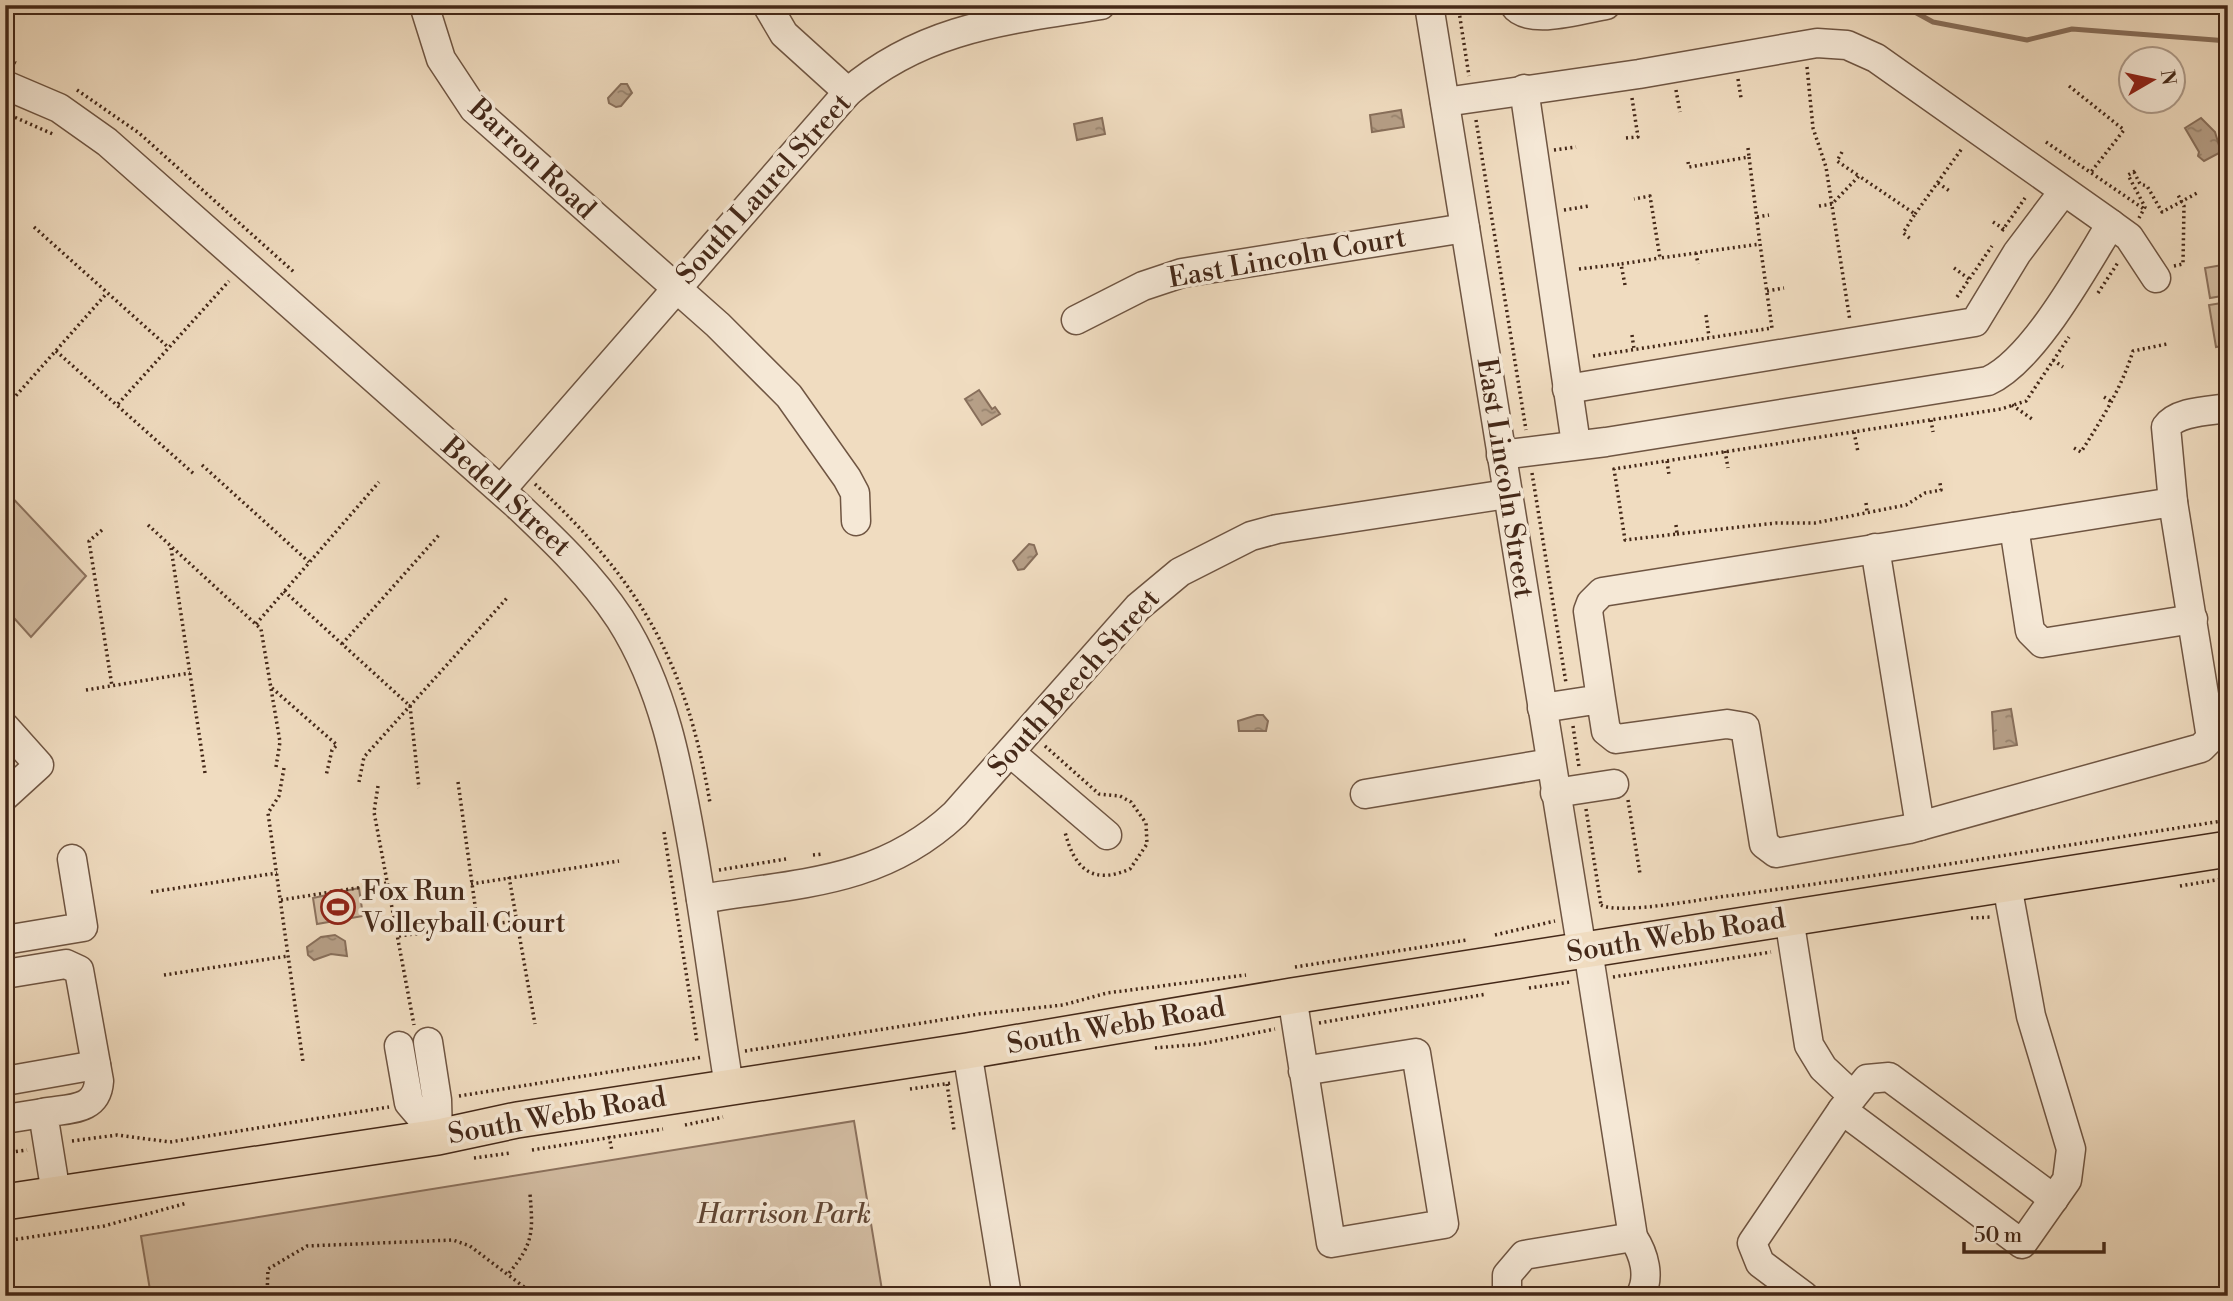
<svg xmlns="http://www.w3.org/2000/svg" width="2233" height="1301" viewBox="0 0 2233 1301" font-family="'Libre Bodoni',serif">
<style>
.park{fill:#d3bda3;stroke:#8c725e;stroke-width:2}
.water{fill:url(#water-ripples);stroke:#886f5b;stroke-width:2}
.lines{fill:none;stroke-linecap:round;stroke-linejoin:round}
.stream{stroke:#886f5b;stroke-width:5}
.minor-casing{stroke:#6f5542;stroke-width:31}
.major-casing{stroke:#442818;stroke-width:38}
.path{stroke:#442818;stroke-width:3.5;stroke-dasharray:2 3.5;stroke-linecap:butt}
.minor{stroke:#f5e8d6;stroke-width:28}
.major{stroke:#f0dcc0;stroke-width:35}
.labels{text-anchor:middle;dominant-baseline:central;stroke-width:7;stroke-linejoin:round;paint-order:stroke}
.street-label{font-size:28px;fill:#442818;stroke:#f5e8d6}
.poi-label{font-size:28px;fill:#442818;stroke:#f5e8d6;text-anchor:start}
.park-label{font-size:28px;font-style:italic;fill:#614634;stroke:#f5e8d6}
</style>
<defs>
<pattern id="water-ripples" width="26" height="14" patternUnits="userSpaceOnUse" patternTransform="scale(1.75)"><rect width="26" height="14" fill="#b69f87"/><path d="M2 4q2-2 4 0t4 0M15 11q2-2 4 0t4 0" fill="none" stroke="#96826d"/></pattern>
</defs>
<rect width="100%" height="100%" fill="#f0dcc0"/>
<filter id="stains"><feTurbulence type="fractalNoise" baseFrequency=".00286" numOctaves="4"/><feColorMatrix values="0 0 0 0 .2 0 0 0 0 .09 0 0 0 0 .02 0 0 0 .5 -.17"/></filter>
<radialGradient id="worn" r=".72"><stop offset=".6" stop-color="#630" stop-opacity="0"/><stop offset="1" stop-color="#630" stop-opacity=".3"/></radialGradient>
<g class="park">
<polygon points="2228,264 2228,295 2210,298 2205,268"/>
<polygon points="2228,302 2228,345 2216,347 2209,305"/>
<polygon points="5,490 86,576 31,637 5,608"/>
<polygon points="359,888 363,916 317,924 313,898"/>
<polygon points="854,1121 883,1296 151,1296 141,1236"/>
</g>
<g class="water">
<polygon points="621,84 627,84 632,93 621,106 616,107 609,103 608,98"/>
<polygon points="1401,110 1404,127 1372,132 1370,115"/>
<polygon points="1102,118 1105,134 1077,140 1074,124"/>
<polygon points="2201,118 2215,132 2221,152 2204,161 2198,156 2199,152 2185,128"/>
<polygon points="979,390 992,409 995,407 1000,414 982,425 965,399"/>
<polygon points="1029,544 1034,545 1037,554 1024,569 1018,570 1013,561"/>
<polygon points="2011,709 2017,745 1994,749 1992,712"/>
<polygon points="1257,715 1263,715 1268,721 1266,731 1239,731 1238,721"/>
<polygon points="335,935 345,941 347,956 331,954 314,960 308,955 307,947 321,937"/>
</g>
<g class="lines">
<polyline class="stream" points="1902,5 1933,22 2027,40 2072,29 2228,41"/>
<g class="minor-casing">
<g id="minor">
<polyline points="424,5 441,59 474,109 718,325 789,396 847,478 855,493 856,521"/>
<polyline points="767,5 784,34 848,92"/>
<polyline points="1429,5 1582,951"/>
<path d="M1514,5C1528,26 1583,9 1606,5"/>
<path d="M5,85L59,108L107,142L517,505C555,541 591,575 620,619C664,688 678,766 692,845C706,925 716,1006 729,1086"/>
<polyline points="1524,89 1576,444"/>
<path d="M1445,102L1639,74L1817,43L1847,45L1876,58L2111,224C2083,269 2034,360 1988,381L1606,442L1501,455"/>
<polyline points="2111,224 2129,237 2156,278"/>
<polyline points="1076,320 1143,286 1182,273 1465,228"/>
<polyline points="1567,389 1975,322 2017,253 2063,192"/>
<path d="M501,490L848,92C924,27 1007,20 1101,5"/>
<path d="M2173,502L2166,427C2177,411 2209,411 2228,408"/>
<polyline points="2014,527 2030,631 2042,643 2193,619"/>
<polyline points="1875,548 1920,826"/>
<polyline points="1542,708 1601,699 1588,611 1591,603 1602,592 2173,502 2211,738 2201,748 1909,829 1776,853 1764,844 1745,727 1727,724 1616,739 1606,731 1601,699"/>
<polyline points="5,727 39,765 5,796"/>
<polyline points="1011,753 1107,835"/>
<polyline points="1555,793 1614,784"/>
<polyline points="1365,794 1551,763"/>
<path d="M701,899C797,883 880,884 955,814L1138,607L1180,572L1251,536L1277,529L1507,494"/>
<polyline points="1789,918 1809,1045 1823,1068 1853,1096"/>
<polyline points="5,940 83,927 72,859"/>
<path d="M1588,950L1633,1237C1644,1254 1651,1277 1640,1296"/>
<path d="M5,974L66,964L79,970L99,1081C97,1112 68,1108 43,1113L56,1194"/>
<polyline points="1292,996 1331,1243 1444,1224 1416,1053 1303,1071"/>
<polyline points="399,1046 409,1103 438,1137 437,1100 428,1042"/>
<polyline points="967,1051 1007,1296"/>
<polyline points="5,1081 96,1065"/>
<polyline points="1842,1110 1867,1079 1889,1077 2054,1199"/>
<polyline points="5,1119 43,1113"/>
<polyline points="1507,1296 1507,1275 1524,1255 1633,1237"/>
<polyline points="1804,1296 1760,1263 1752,1243 1842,1110 2022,1244 2067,1180 2071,1149 2031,1016 2007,885"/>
</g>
</g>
<g class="major-casing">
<polyline id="major" points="5,1202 438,1137 517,1120 967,1051 1292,996 2228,849"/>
</g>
<g class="path">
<polyline points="1458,5 1469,76"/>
<polyline points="5,58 16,63"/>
<polyline points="1807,67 1813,128 1826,167 1850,321"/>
<polyline points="1738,79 1741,98"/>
<polyline points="2069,86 2124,130 2091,172"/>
<polyline points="77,90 139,133 295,273"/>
<polyline points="1676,90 1680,112"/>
<polyline points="5,113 55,135"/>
<polyline points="1476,120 1526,430"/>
<polyline points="1626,138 1638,137 1632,98"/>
<polyline points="2046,142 2144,209"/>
<polyline points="1748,148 1749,157"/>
<polyline points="1554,150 1576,147"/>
<polyline points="1842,152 1837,161 1859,176"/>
<polyline points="1688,162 1689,167 1749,157 1760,244"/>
<polyline points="2135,171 2128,175 2145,207 2139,218"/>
<polyline points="2134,172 2140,184 2147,186 2162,212 2199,192"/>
<polyline points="1938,183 1951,192"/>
<polyline points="1819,206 1832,204 1859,176 1915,214 1903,233 1912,240"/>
<polyline points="1564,210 1589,206"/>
<polyline points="1915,214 1963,147"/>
<polyline points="1757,217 1769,215"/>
<polyline points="1993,222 2004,229"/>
<polyline points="34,227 169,348"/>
<polyline points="2002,231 2025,198"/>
<polyline points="1696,253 1698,264"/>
<polyline points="2174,266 2183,264 2184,206 2178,195"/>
<polyline points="1954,268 1969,279"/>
<polyline points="1579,269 1621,264"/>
<polyline points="1625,285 1621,264 1660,258"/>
<polyline points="1767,291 1784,288"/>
<polyline points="2098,293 2119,261"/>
<polyline points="1957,297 1992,246"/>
<polyline points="1706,315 1709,337"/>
<polyline points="1632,335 1634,349"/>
<polyline points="56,351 194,474"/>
<polyline points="1593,356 1772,328 1760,244 1660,258 1650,196 1634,199"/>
<polyline points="2053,360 2063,367"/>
<polyline points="2104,397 2112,402"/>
<polyline points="118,404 229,281"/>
<polyline points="2012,405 2032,419"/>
<polyline points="5,408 107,293"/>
<polyline points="1931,420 1933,432"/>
<polyline points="1854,432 1858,452"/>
<path d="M2074,448L2081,452C2102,419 2121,389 2133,351L2167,344"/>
<polyline points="1725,451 1728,468"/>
<polyline points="1667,461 1669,475"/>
<polyline points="202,465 309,562"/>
<polyline points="1532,473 1566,683"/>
<path d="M535,484C640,581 686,661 710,803"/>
<polyline points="1866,503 1867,511"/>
<polyline points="148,525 261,629 280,742 276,767"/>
<polyline points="1676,525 1677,534 1625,540 1614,469 2001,409 2026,401 2069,337"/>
<polyline points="102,530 89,541 112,686"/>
<polyline points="1677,534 1776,523 1815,523 1906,505 1925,493 1941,490 1940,483"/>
<polyline points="171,548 205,773"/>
<polyline points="284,591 410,706 419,788"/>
<polyline points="256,624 379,482"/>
<polyline points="342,644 439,535"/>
<polyline points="272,688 337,745 332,750 326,776"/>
<polyline points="86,690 190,673"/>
<polyline points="1573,726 1579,767"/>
<path d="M1045,746L1099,794L1120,796L1131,802L1146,823L1147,844L1130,869C1091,886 1074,867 1065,832"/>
<polyline points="284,768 279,796 268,813 303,1062"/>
<polyline points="359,782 364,757 507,598"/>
<polyline points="458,782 478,927"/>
<polyline points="378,786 374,812 414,1025"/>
<polyline points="1628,800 1640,874"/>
<polyline points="1586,809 1601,905"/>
<polyline points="664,832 697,1042"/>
<polyline points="813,855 822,854"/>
<polyline points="719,870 786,859"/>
<polyline points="509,877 535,1024"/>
<polyline points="471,884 619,861"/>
<polyline points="2180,886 2228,878"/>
<polyline points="151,892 277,873"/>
<polyline points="281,900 388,883"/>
<path d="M1601,905C1620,915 1702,899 1727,896C1895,874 2061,846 2228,820"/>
<polyline points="1971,918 1992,917"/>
<polyline points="1495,935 1555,921"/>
<polyline points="399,936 516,921"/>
<polyline points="1295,967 1467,940"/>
<polyline points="164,975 288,956"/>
<polyline points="1613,977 1771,952"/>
<polyline points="1529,988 1570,982"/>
<polyline points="1319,1023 1487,994"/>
<polyline points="1155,1048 1201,1044 1275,1029"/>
<polyline points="745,1051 979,1014 1063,1005 1107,993 1246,975"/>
<polyline points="947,1084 954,1130"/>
<polyline points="910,1089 951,1083"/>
<polyline points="459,1096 703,1057"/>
<polyline points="685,1125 723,1117"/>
<polyline points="609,1136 612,1151"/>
<polyline points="72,1141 117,1135 170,1142 389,1107"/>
<polyline points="532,1150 663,1129"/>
<polyline points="5,1153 27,1150"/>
<polyline points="474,1158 511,1153"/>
<polyline points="5,1241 104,1226 187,1203"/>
<path d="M509,1273C534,1243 533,1231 530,1194"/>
<polyline points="267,1296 268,1269 307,1246 453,1240 470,1246 536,1296"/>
</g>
<use href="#minor" class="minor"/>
<use href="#major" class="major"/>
</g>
<defs>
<g id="stadium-ring" transform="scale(1.75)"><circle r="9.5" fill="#f5e8d6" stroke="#8f2418" stroke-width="1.5"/><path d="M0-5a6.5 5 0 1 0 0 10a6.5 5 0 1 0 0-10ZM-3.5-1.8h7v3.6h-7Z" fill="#8f2418"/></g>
</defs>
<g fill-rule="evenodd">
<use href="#stadium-ring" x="338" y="907"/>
</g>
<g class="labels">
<g class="street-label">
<text transform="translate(532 159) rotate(43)">Barron Road</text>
<text transform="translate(764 189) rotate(-48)">South Laurel Street</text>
<text transform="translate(1287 258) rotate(-10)">East Lincoln Court</text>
<text transform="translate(1505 478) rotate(81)">East Lincoln Street</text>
<text transform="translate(506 497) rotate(42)">Bedell Street</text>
<text transform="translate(1074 683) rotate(-48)">South Beech Street</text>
<text transform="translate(1676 936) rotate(-9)">South Webb Road</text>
<text transform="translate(1116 1026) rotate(-10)">South Webb Road</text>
<text transform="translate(557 1116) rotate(-10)">South Webb Road</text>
</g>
<g class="poi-label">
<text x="362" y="891">Fox Run<tspan x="362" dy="32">Volleyball Court</tspan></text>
</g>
<g class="park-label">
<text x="784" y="1214">Harrison Park</text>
</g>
</g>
<rect width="2233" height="1301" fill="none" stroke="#f0dcc0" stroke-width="28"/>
<rect x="7" y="7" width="2219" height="1287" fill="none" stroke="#442818" stroke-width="3.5"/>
<rect x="14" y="14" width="2205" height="1273" fill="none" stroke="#442818" stroke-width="2"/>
<g transform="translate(2152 80) rotate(81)"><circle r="33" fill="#f5e8d6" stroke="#ae9b8a" stroke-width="2"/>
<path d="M0-5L12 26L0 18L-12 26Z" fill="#8f2418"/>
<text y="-10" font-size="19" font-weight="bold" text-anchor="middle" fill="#442818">N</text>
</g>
<path d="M1964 1242v10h140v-10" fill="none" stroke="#442818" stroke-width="3.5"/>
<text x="1974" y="1242" font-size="21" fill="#442818" stroke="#f5e8d6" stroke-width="5" paint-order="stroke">50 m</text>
<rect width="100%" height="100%" filter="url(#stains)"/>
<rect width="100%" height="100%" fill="url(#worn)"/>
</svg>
